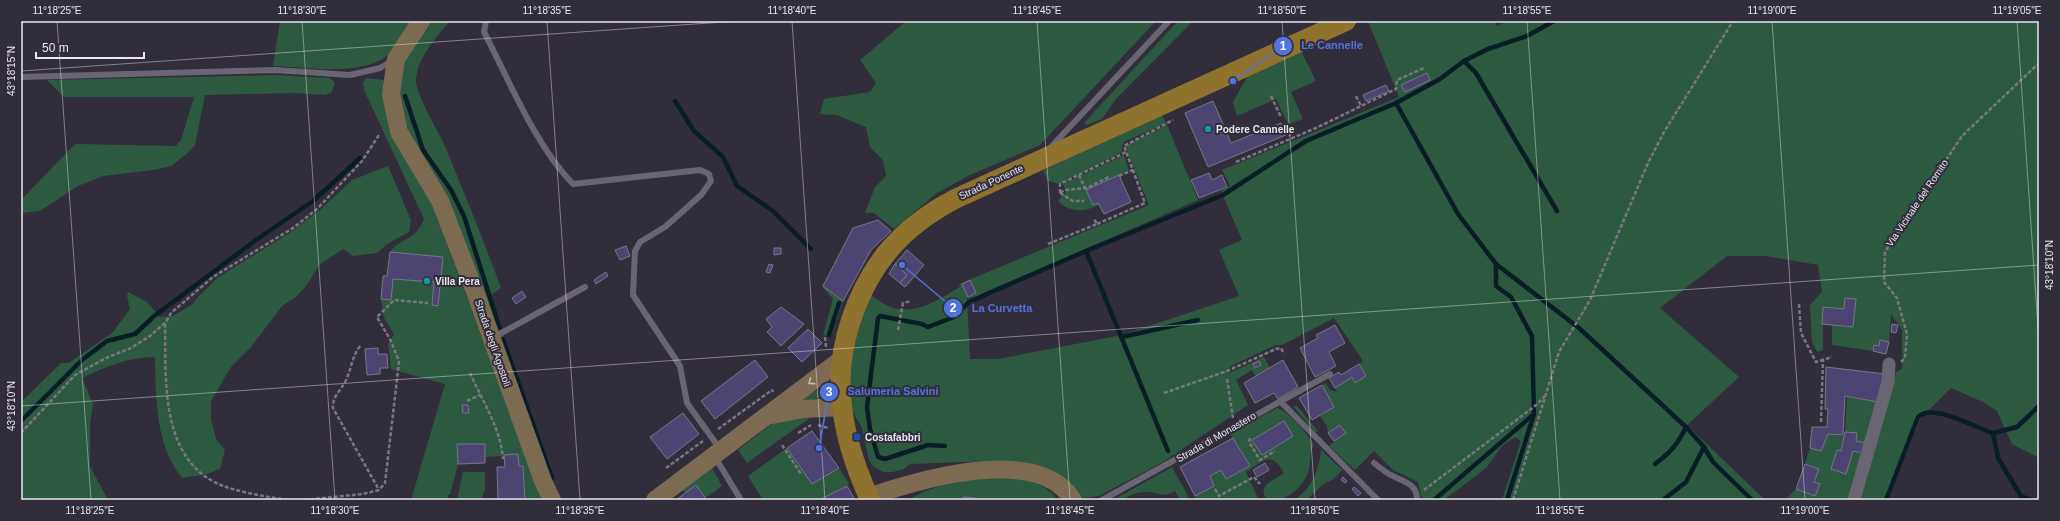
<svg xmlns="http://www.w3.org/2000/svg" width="2060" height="521" viewBox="0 0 2060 521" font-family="Helvetica,sans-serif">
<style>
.green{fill:#2c5a41}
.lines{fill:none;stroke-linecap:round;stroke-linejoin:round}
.stream{stroke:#081d25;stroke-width:4.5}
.building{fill:#4c4473;stroke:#787786}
.path{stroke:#7a7681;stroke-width:2.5;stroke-dasharray:4 2;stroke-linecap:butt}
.lane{stroke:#6a6573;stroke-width:6}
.street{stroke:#6a6573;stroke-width:13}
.secondary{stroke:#7c6b50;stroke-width:18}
.primary{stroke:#8e722e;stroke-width:20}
.oneway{stroke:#c4bcb7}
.ticks{fill:none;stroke:#eae7ef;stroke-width:1;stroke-opacity:0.45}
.culture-dot{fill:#0f9aa8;stroke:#322d3a;stroke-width:1.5}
.transit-dot{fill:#1a4fb4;stroke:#322d3a;stroke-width:1.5}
.labels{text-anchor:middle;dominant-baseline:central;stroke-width:4;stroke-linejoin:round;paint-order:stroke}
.poi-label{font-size:10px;font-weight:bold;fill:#eae7ef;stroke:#322d3a;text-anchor:start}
.street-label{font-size:10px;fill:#eae7ef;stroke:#322d3a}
.leader{fill:none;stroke:#5074de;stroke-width:1.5}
.callout-dot{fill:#5074de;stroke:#322d3a;stroke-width:1.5}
.mark-label{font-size:12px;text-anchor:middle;font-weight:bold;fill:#fff}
.callout-label{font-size:11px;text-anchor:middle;font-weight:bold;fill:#5074de;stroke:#322d3a;stroke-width:4;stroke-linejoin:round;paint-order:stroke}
.neatline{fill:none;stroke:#eae7ef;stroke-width:1.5}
.ticks-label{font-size:10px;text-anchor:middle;fill:#eae7ef}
</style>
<rect width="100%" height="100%" fill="#322d3a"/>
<g class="green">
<path d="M280,21H414C406,31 399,44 390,53C365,78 305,67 273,66Z"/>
<path d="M430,21H450C436,38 417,57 416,81C416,94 438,131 444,144C464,192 483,239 501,288L491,295L509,353L551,468L545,469L409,133L399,94L403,58Z"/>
<polygon points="906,21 1156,21 1040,145 970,175 937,193 894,229 874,213 865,213 875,187 886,176 883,160 870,147 866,127 836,115 820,114 824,99 870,92 876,83 860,60"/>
<polygon points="1178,21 1193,21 1116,99 1102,119 1087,125 1084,123"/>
<path d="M1368,21H1495L1497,26L1508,21H2039V458L2012,444L1997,411L1983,402L1951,388L1920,419L1888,500H1861L1896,372L1902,369V330L1891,314L1889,342L1880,340L1879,346L1874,345L1873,351L1832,345V325L1853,327L1856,299L1845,298L1844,309L1823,308V350L1817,352L1812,342L1810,305L1822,292L1818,265L1766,256H1727L1660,308L1739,377L1687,425L1765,500H1502L1521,441L1515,437L1502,446L1486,468L1444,500H1422L1418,482L1393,470L1374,451L1355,470L1329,446L1346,432L1340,425L1328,433L1327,426L1320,416L1334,407L1322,385L1326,383L1330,390L1337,392L1335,388L1352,377L1355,383L1366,376L1359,364L1363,361L1334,318L1282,345H1276L1229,367V373L1264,357L1270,368L1256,376L1252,370L1236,380L1248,405L1163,462L1099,496L1083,498C1075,488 1062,476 1050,470C1020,457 945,463 910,464L902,470L892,472H883L873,466L869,460L862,428L850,407L849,361L866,292C874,297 884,305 893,308C918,315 941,298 961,286L959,284L1149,205L1125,146L1167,125L1198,200L977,296L967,298L970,359H998L1122,335L1239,296L1219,250L1242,240L1221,191L1230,186L1222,170L1399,97Z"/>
<polygon points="1300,49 1316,81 1291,92 1303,119 1288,124 1276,99 1237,116 1233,102 1250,72"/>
<polygon points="275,75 330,78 335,83 332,92 325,95 293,93 205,95 195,145 189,152 171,166 153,170 103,176 78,186 40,211 21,213 21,200 75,144 176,146 181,140 194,97 64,97 47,80"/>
<path d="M367,78L383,80L385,85L395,134L432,205L544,500H525L523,466H519L518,455L485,457L484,444H457L458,464L450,495H448V500H411L445,384L391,369L388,344L394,334L384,318L381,299L391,300L393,279L434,282L432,305L438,306L442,257L390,252C401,237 415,242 424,219L364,90L363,82Z"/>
<polygon points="1161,113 1166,123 1124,142 1122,147 1122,152 1060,184 1048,181 1043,171 1118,133"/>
<path d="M1124,155L1129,171L1086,190L1093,205L1098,203L1099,205C1085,212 1070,213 1058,201L1066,192L1063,184Z"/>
<path d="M388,166L411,220L409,232L387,244L377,253L353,256L343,249L319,265L307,285L296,297L282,306L251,347L231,367L211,401V419L216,439L225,450L220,469L207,474L182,478C155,444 156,398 155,357C128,357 105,367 82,378L93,404L90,425V466L108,500H21V402L61,363H69L113,332L130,309L127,296L128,292L147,302L160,317L173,316L193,304L197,298L217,278L291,232L321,209L352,180Z"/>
<polygon points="823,286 843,301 831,337 823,335 833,299 823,288"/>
<polygon points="812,391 819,391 823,394 822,396 807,402 796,399"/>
<polygon points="1847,397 1878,402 1866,443 1856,441 1857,433 1845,432"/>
<polygon points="1293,406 1297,406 1318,431 1315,432"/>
<path d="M1277,408C1287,410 1309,435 1314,445C1309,452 1311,464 1308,473C1302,488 1284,505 1266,498C1257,484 1276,480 1284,473C1272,450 1263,461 1246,472L1259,500H1197L1195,496L1214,486L1210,476L1221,470L1227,479L1250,466L1230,434Z"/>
<polygon points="811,417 747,463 738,450 770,425 782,418"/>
<polygon points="1828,434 1844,436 1841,451 1837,451 1831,469 1845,474 1853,451 1862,453 1849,500 1785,500 1796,489 1815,495 1820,484 1814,482 1819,469 1805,464 1810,448 1821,451"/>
<polygon points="787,448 812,484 839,468 849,484 824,498 824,500 763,500 748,476"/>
<path d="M1321,450L1342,470L1334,479L1322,485L1307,500H1294C1312,489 1319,470 1321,450Z"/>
<path d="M1172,467L1190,500H1180L1175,491C1161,499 1158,491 1144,492C1132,492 1127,500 1113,500Z"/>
<polygon points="712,468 722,486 705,498 696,485 685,493 682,488"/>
<polygon points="463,472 485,472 485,490 481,500 457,500"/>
<path d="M1012,477C1030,481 1046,484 1058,500H908C938,481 977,479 1012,477Z"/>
</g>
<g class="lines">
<g class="stream">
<polyline points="1464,61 1476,73 1557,211"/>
<polyline points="405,96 423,150 451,190 464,216 500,329"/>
<polyline points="675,101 694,131 723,157 737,186 773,211 811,249"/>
<polyline points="1396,103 1458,214 1496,264 1579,328 1686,427 1704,447 1686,482 1663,500"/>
<polyline points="1086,251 1168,451"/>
<polyline points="1496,264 1496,286 1511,297 1532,336 1534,414 1507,500"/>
<polyline points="829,335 839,303"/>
<polyline points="1122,337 1198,320"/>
<polyline points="503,339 552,478"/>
<polyline points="21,421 82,360 107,341 135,334 153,317 256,240 313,201 360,158"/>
<polyline points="945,446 928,445 885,459 878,457 870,429 867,407 878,318 880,316 922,324 928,327 954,317 968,303 987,294 1086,251 1223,195 1306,141 1396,103 1440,79 1464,61 1488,49 1527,36 1554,21"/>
<polyline points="1704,447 1713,462 1752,500"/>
<path d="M1655,464C1670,453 1678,444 1686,427"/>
<polyline points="1434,500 1534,414"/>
<path d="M1886,500L1918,417C1933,402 1975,428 1993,433"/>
<polyline points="2031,500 2021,496 1998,458 1993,433 2017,427 2039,406"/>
</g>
</g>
<g class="building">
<polygon points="1427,73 1430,80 1405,92 1401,85"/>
<polygon points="1386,85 1389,91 1366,101 1363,95"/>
<polygon points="1213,101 1231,143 1281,123 1286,135 1208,167 1185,113"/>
<polygon points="1209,173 1212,180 1222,175 1227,187 1199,198 1191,180"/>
<polygon points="1119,175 1131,202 1104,214 1098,203 1093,205 1086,190"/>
<polygon points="878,220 891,231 871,250 843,301 823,286 853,228"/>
<polygon points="626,246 630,256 620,260 615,250"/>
<polygon points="774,248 781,248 781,254 774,255"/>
<polygon points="907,250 924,265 905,287 900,283 907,275 895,264"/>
<polygon points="390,252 443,257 438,306 432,305 434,282 393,279 391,300 381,299 383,276 387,276"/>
<polygon points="769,264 773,265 770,273 766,272"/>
<polygon points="895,264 907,275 900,283 889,274"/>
<polygon points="606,272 608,276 596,284 594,280"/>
<polygon points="970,280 976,293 968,297 962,284"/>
<polygon points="522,291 526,297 516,304 512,298"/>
<polygon points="1845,298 1856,299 1853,327 1822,324 1823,307 1844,309"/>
<polygon points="781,307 804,324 781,346 767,332 772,327 766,319"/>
<polygon points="1892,324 1898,325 1896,333 1891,332"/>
<polygon points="1335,325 1345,343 1329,352 1336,366 1315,377 1300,348 1318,338 1316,335"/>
<polygon points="808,329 822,343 802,362 788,348"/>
<polygon points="1880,340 1889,342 1886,354 1873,351 1874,345 1879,346"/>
<polygon points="378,348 378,354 387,354 388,368 380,368 380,374 367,375 365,349"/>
<polygon points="755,360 768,377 715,419 701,401"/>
<polygon points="1283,360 1298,387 1278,399 1274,393 1255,403 1244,383"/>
<polygon points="1259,361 1261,365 1255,368 1253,364"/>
<polygon points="1359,364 1366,376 1355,383 1352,377 1335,388 1329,378 1339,372 1341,375"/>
<polygon points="1826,367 1885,374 1878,402 1845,396 1843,435 1828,434 1821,451 1810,448 1812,427 1827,427 1828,409 1825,409"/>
<polygon points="1322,385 1334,407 1312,420 1299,398"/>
<polygon points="462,405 468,405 469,413 463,413"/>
<polygon points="683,413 699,434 667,459 650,437"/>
<polygon points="1284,421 1293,436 1262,455 1252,440"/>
<polygon points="1340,425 1346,433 1334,441 1328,433"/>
<polygon points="812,431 839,468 812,484 787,448"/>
<polygon points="1845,432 1857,433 1856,441 1866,443 1864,453 1853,451 1846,474 1831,469 1837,450 1841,451"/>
<polygon points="1233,438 1250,466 1226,479 1221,470 1210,476 1214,486 1195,496 1180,467"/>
<polygon points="457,444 485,444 485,463 458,464"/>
<polygon points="518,454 519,466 523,466 525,500 498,500 497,467 505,467 504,455"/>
<polygon points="1265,463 1269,470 1257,477 1253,470"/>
<polygon points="1805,464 1819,469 1814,482 1820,484 1815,496 1796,489"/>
<polygon points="1343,477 1347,481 1345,483 1341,480"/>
<polygon points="696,485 707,500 676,500 685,493"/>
<polygon points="847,486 855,500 824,500 823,498"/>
<polygon points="1354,487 1361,493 1358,496 1352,489"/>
<polygon points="963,497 975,498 975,500 963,500"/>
</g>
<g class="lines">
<g class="path">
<polyline points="1271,96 1281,117"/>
<polyline points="1356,96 1361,106"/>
<polyline points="1286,127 1291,138"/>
<polyline points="1236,162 1316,128 1396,89 1397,80 1424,68"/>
<polyline points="1079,175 1085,188"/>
<polyline points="1119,176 1133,170"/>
<polyline points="1060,193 1060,184 1126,152"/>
<polyline points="1060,193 1065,190 1087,188 1109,177"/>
<polyline points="1060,193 1073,201 1084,201"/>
<polyline points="1097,224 1145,203 1124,146 1173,120"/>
<polyline points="1048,244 1097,224 1094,219"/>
<polyline points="1799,304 1801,333 1816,362 1832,357"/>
<path d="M165,324C166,372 160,445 206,477C225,491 264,496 287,500"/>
<polyline points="898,330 903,303 911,301"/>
<polyline points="825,337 826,347"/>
<path d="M360,346C351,359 352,367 346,380C341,391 332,396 333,408L379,490"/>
<polyline points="1901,362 1905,358 1907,334 1897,298 1884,282 1885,252 1962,136 2039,63"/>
<path d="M470,373C482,400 501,429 503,459"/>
<polyline points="1227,379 1233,418"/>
<polyline points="1164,393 1227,371 1276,349 1281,348 1284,354"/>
<polyline points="467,401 480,395"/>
<polyline points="1821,422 1823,360"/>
<polyline points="818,425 828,428"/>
<polyline points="718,429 772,390 773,392"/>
<polyline points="21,433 75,375 106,358 131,348 150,336 166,322 171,313 213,277 293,228 317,209 362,161 379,135"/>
<polyline points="798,433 811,425"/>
<polyline points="1250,438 1249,442 1260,460 1275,451"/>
<polyline points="782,445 801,474"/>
<polyline points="666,468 703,441"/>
<polyline points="1215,489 1219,496 1254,477 1260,484"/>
<polyline points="1424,490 1535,406 1545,396"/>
<polyline points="304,500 363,494 379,490 385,483 399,362 391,341 377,317 394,300 428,303"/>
<polyline points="1513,500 1559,352 1590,300 1648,163 1664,132 1733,21"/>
</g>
<g class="lane">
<path d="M486,21L484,32C509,80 535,145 573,184L700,170L709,174L711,181L701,195L665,227L640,242L635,251L633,295L680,366L687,403L720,449"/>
<polyline points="21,77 275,70 350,75 380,68 392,61"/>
<polyline points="1050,148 1169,21"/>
<polyline points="494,337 585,287"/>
<polyline points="1280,401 1378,500"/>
<polyline points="715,457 741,500"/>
<path d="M1374,463C1379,467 1384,471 1389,474C1401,481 1418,483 1417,500"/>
<polyline points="1102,500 1330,374"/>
</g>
<polyline class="street" points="1854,500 1888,382 1889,364"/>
<g class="secondary">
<polyline points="421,21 396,59 391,94 399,132 440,201 474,289 543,481 552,500"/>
<polyline points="772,415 803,409 842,407"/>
<path d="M868,497C918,480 1037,443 1073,500"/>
<polyline points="655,500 842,359"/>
</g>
<path class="primary" d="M870,500C855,467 843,431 841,395C839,369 843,344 851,320C870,263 902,227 955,199L1346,21"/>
</g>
<defs><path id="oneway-chevron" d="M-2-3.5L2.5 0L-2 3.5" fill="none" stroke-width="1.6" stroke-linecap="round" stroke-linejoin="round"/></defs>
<use class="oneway" href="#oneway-chevron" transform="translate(811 382) rotate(143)"/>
<path class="ticks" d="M57,21L91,500M302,21L335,500M547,21L580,500M792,21L825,500M1037,21L1070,500M1282,21L1315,500M1527,21L1560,500M1772,21L1805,500M2017,21L2039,342M21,71L738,21M21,406L2039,265"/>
<g class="culture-dot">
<circle cx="1208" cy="129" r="4"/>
<circle cx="427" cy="281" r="4"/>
</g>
<rect class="transit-dot" x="853" y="433" width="8" height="8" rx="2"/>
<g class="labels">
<g class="poi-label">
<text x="1216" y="129">Podere Cannelle</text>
<text x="435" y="281">Villa Pera</text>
<text x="865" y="437">Costafabbri</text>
</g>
<g class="street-label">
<text transform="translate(991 182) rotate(-25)">Strada Ponente</text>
<text transform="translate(1917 203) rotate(-56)">Via Vicinale del Romito</text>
<text transform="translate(493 343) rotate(71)">Strada degli Agostoli</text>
<text transform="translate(1216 437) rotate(-30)">Strada di Monastero</text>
</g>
</g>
<path class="leader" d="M1233 81L1283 46M902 265L953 308M819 448L829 392"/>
<g class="callout-dot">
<circle cx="1233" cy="81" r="4"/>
<circle cx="902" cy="265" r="4"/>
<circle cx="819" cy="448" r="4"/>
<circle cx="1283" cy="46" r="10"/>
<circle cx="953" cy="308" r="10"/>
<circle cx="829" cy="392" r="10"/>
</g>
<g class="mark-label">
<text x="1283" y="50">1</text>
<text x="953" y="312">2</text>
<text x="829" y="396">3</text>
</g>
<g class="callout-label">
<text x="1332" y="49">Le Cannelle</text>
<text x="1002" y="312">La Curvetta</text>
<text x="893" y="395">Salumeria Salvini</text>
</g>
<rect width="2060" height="521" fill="none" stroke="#322d3a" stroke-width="44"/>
<path d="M36 52v6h108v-6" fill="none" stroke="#eae7ef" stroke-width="2"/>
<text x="42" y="52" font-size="12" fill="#eae7ef" stroke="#322d3a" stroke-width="3" paint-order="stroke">50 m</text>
<rect x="22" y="22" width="2016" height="477" class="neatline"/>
<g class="ticks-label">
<text x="57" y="14">11°18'25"E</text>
<text x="302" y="14">11°18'30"E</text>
<text x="547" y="14">11°18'35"E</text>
<text x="792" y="14">11°18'40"E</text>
<text x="1037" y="14">11°18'45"E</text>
<text x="1282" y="14">11°18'50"E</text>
<text x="1527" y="14">11°18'55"E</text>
<text x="1772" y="14">11°19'00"E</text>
<text x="2017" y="14">11°19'05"E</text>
<text transform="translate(11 71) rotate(-90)" y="4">43°18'15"N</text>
<text transform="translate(2049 265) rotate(-90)" y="4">43°18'10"N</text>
<text transform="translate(11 406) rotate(-90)" y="4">43°18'10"N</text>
<text x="90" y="514">11°18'25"E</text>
<text x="335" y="514">11°18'30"E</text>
<text x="580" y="514">11°18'35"E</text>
<text x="825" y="514">11°18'40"E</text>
<text x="1070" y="514">11°18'45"E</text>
<text x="1315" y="514">11°18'50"E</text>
<text x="1560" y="514">11°18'55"E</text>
<text x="1805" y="514">11°19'00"E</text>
</g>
</svg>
